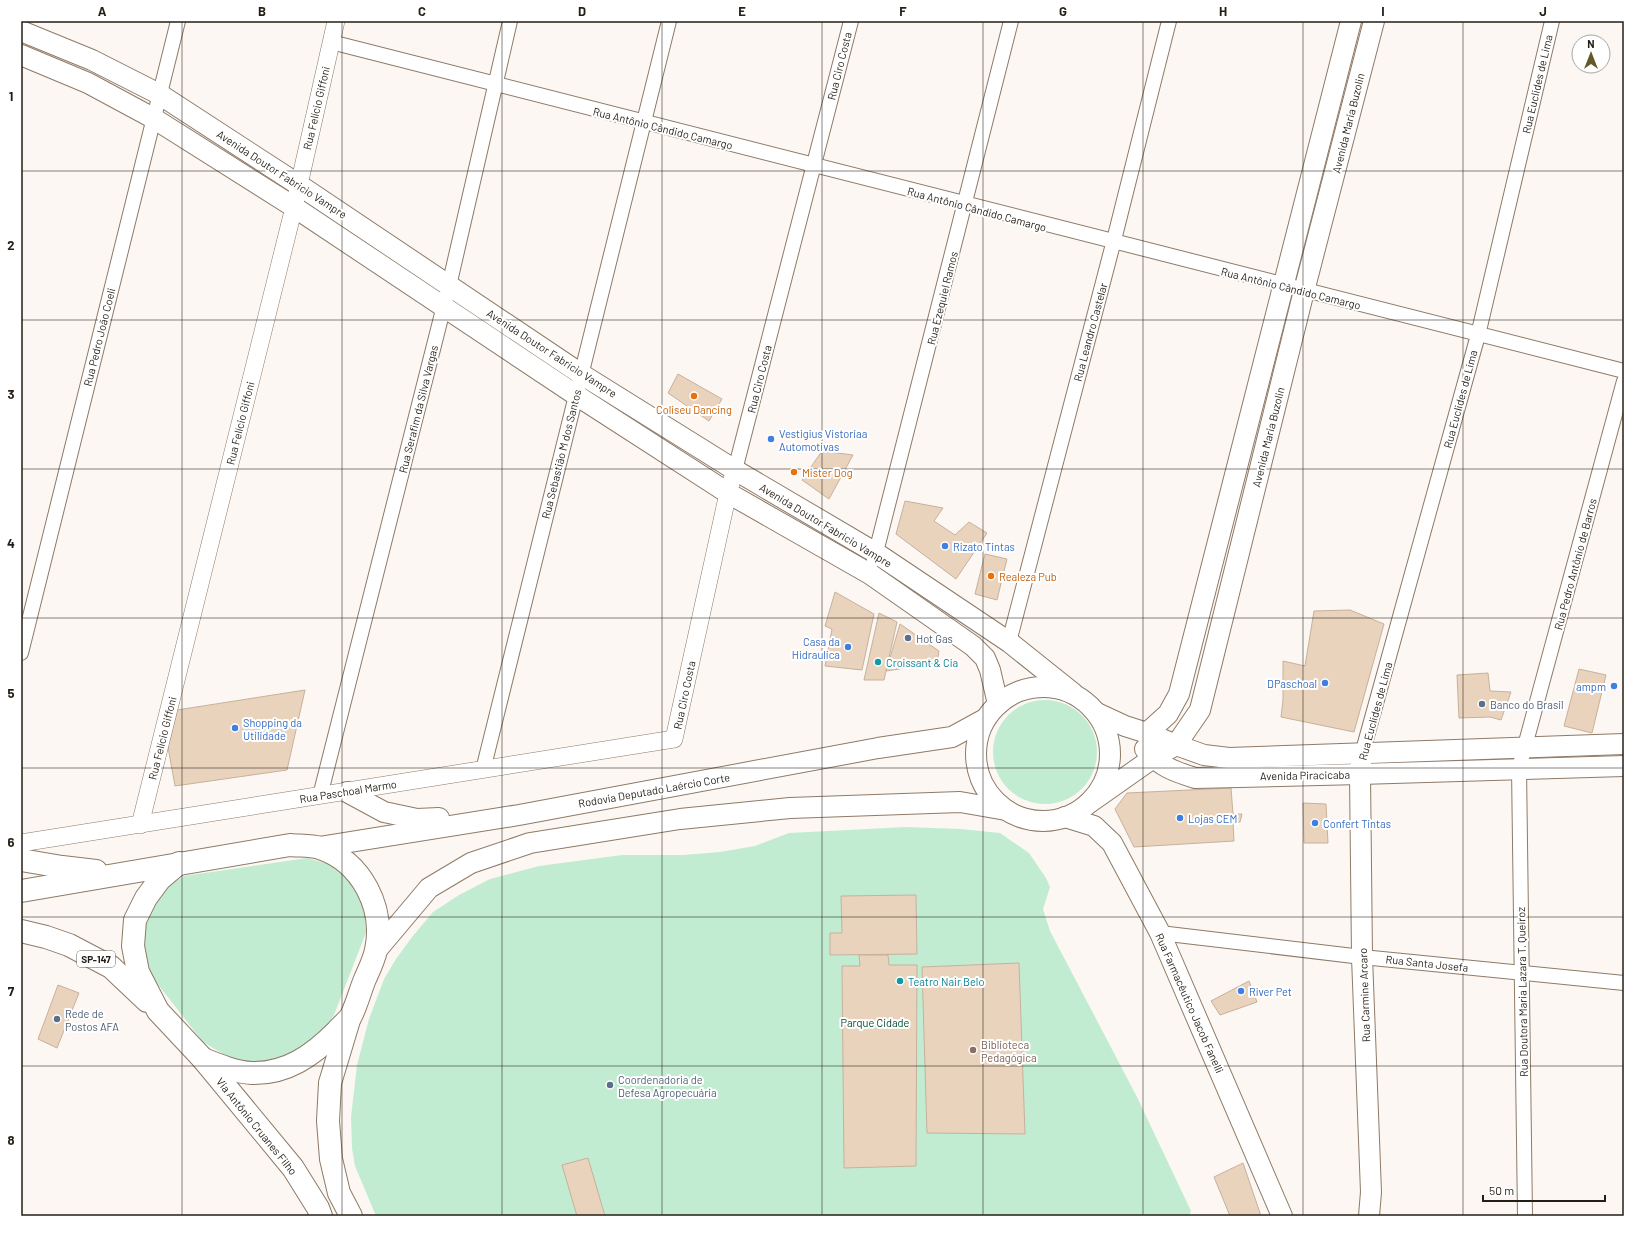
<svg xmlns="http://www.w3.org/2000/svg" width="1645" height="1237" viewBox="0 0 1645 1237" font-family="Barlow,sans-serif">
<style>
.green{fill:#c2ecd2}
.building{fill:#e9d3bd;stroke:#c6b19c}
.lines{fill:none;stroke-linecap:round;stroke-linejoin:round}
.minor-casing{stroke:#8e7a67;stroke-width:16}
.tertiary-casing{stroke:#8e7a67;stroke-width:18}
.secondary-casing{stroke:#8e7a67;stroke-width:22}
.primary-casing{stroke:#8e7a67;stroke-width:24}
.minor{stroke:#fff;stroke-width:14}
.tertiary{stroke:#fff;stroke-width:17}
.secondary{stroke:#fff;stroke-width:20}
.primary{stroke:#fff;stroke-width:22}
.grid{fill:none;stroke:#251e16;stroke-width:1;stroke-opacity:0.55}
.food-dot{fill:#e8710a;stroke:#fff;stroke-width:1.5}
.shop-dot{fill:#3f7fe0;stroke:#fff;stroke-width:1.5}
.service-dot{fill:#5c6f8a;stroke:#fff;stroke-width:1.5}
.culture-dot{fill:#0f9aa8;stroke:#fff;stroke-width:1.5}
.education-dot{fill:#8d6e63;stroke:#fff;stroke-width:1.5}
.labels{text-anchor:middle;dominant-baseline:central;stroke-width:4;stroke-linejoin:round;paint-order:stroke}
.shield{fill:#fff;stroke:#66625c;stroke-width:1}
.shield-label{font-size:10px;font-weight:bold;fill:#251e16}
.street-label{font-size:11px;fill:#251e16;stroke:#fff}
.food-label{font-size:11px;fill:#c56008;stroke:#fff;text-anchor:start}
.shop-label{font-size:11px;fill:#366cbe;stroke:#fff;text-anchor:start}
.service-label{font-size:11px;fill:#4e5e75;stroke:#fff;text-anchor:start}
.culture-label{font-size:11px;fill:#0d838f;stroke:#fff;text-anchor:start}
.park-label{font-size:11px;fill:#024b2d;stroke:#fff}
.education-label{font-size:11px;fill:#785e54;stroke:#fff;text-anchor:start}
.neatline{fill:none;stroke:#251e16;stroke-width:1.5}
.grid-label{font-size:13px;text-anchor:middle;font-weight:bold;fill:#251e16}
</style>
<rect width="100%" height="100%" fill="#fcf7f3"/>
<g class="green">
<circle cx="1045" cy="752" r="52"/>
<polygon points="906,827 961,829 1000,833 1029,853 1046,878 1050,887 1043,909 1050,931 1137,1097 1191,1211 1189,1216 376,1216 355,1166 352,1148 351,1117 357,1065 369,1019 384,979 396,959 412,937 433,912 459,895 490,879 539,866 622,855 683,855 720,852 755,846 789,833"/>
<polygon points="307,858 332,865 347,876 367,910 367,930 334,1015 322,1035 277,1063 252,1064 230,1058 203,1042 145,968 142,946 144,921 166,887 184,876"/>
</g>
<g class="building">
<polygon points="678,374 722,399 709,421 668,393"/>
<polygon points="822,451 853,455 829,499 802,480"/>
<polygon points="905,501 943,508 934,521 955,535 969,522 987,533 956,579 896,534"/>
<polygon points="985,554 1007,559 997,600 975,594"/>
<polygon points="835,592 874,614 862,670 825,666 832,629 825,626"/>
<polygon points="1350,610 1384,624 1354,732 1281,717 1283,700 1283,661 1305,666 1314,611"/>
<polygon points="879,613 897,622 884,680 864,680"/>
<polygon points="900,624 939,651 937,663 886,671"/>
<polygon points="1579,669 1606,675 1592,733 1564,726"/>
<polygon points="1488,673 1490,691 1511,692 1501,720 1490,717 1459,718 1457,675"/>
<polygon points="305,690 287,770 175,786 168,747 177,710"/>
<polygon points="1231,788 1233,814 1242,814 1240,822 1233,823 1234,841 1134,847 1115,809 1127,793"/>
<polygon points="1303,803 1326,804 1328,843 1304,843"/>
<polygon points="916,895 917,954 830,955 830,933 842,933 841,896"/>
<polygon points="859,955 888,955 889,965 917,965 916,1166 844,1168 842,966 860,966"/>
<polygon points="1019,963 1025,1134 927,1133 922,967"/>
<polygon points="1249,981 1257,1002 1220,1015 1211,1001"/>
<polygon points="58,985 79,993 57,1048 38,1039"/>
<polygon points="588,1158 605,1216 577,1216 562,1165"/>
<polygon points="1243,1163 1261,1216 1230,1216 1214,1177"/>
</g>
<g class="lines">
<g class="minor-casing">
<g id="minor">
<path d="M331,42C761,154 1192,264 1624,371"/>
<polyline points="735,470 851,21"/>
<polyline points="874,560 1011,21"/>
<polyline points="1009,642 1113,244 1169,21"/>
<polyline points="21,653 178,21"/>
<polyline points="1362,754 1478,335 1552,21"/>
<polyline points="483,770 669,21"/>
<polyline points="320,796 449,286 510,21"/>
<polyline points="1160,933 1362,957 1624,983"/>
<polyline points="1525,1216 1519,768 1624,381"/>
</g>
</g>
<g class="tertiary-casing">
<g id="tertiary">
<polyline points="140,825 294,207 336,21"/>
<polyline points="21,843 674,739 728,493 735,470"/>
</g>
</g>
<g class="secondary-casing">
<g id="secondary">
<polyline points="21,31 92,60 159,94 299,185 581,374 735,470 876,553 1009,642 1073,693"/>
<polyline points="21,55 88,83 153,118 294,207 576,395 728,493 870,574 973,646 985,658 990,670 998,704"/>
<circle cx="1043" cy="754" r="67"/>
<polyline points="1097,713 1125,726 1147,733 1176,745 1204,755 1229,758 1624,744"/>
<polyline points="1147,733 1168,714 1179,694 1351,21"/>
<path d="M1145,749C1161,767 1173,771 1195,778L1360,774L1624,766"/>
<polyline points="1361,762 1360,774 1362,957 1371,1192 1369,1216"/>
<polyline points="347,792 384,812 417,819 439,818"/>
<polyline points="1089,803 1153,758 1176,745 1200,710 1304,291 1374,21"/>
<polyline points="1065,817 1094,826 1112,843 1160,933 1282,1216"/>
<polyline points="319,847 519,815 878,748 952,737 985,719"/>
<polyline points="376,951 429,888 471,863 530,843 680,819 790,808 960,802 1006,810"/>
</g>
</g>
<g class="primary-casing">
<g id="primary">
<polyline points="21,860 62,867 96,871"/>
<polyline points="179,863 160,879 146,898 135,920 133,946 138,972 158,1011 203,1059 293,1168 318,1208 321,1216"/>
<path d="M21,891L290,845C299,846 311,845 320,848C362,862 385,908 376,950C374,960 369,970 365,979C360,991 357,1004 351,1016C348,1021 341,1026 337,1031C313,1055 287,1074 252,1073C235,1072 218,1065 203,1059"/>
<polyline points="21,931 46,937 69,945 111,967 147,1001"/>
<polyline points="349,1020 330,1083 328,1121 331,1159 339,1193 351,1216"/>
</g>
</g>
<use href="#minor" class="minor"/>
<use href="#tertiary" class="tertiary"/>
<use href="#secondary" class="secondary"/>
<use href="#primary" class="primary"/>
</g>
<path class="grid" d="M182,21V1216M342,21V1216M502,21V1216M662,21V1216M822,21V1216M983,21V1216M1143,21V1216M1303,21V1216M1463,21V1216M21,171H1624M21,320H1624M21,469H1624M21,618H1624M21,768H1624M21,917H1624M21,1066H1624"/>
<g class="food-dot">
<circle cx="694" cy="396" r="4"/>
<circle cx="794" cy="472" r="4"/>
<circle cx="991" cy="576" r="4"/>
</g>
<g class="shop-dot">
<circle cx="771" cy="439" r="4"/>
<circle cx="945" cy="546" r="4"/>
<circle cx="848" cy="647" r="4"/>
<circle cx="1325" cy="683" r="4"/>
<circle cx="1614" cy="686" r="4"/>
<circle cx="235" cy="728" r="4"/>
<circle cx="1180" cy="818" r="4"/>
<circle cx="1315" cy="823" r="4"/>
<circle cx="1241" cy="991" r="4"/>
</g>
<g class="service-dot">
<circle cx="908" cy="638" r="4"/>
<circle cx="1482" cy="704" r="4"/>
<circle cx="57" cy="1019" r="4"/>
<circle cx="610" cy="1085" r="4"/>
</g>
<g class="culture-dot">
<circle cx="878" cy="662" r="4"/>
<circle cx="900" cy="981" r="4"/>
</g>
<circle class="education-dot" cx="973" cy="1050" r="4"/>
<g class="labels">
<rect class="shield" x="77" y="951" width="38" height="16" rx="3"/>
<g class="shield-label">
<text x="96" y="959">SP-147</text>
</g>
<g class="street-label">
<text transform="translate(839 66) rotate(-76)">Rua Ciro Costa</text>
<text transform="translate(1537 84) rotate(-77)">Rua Euclides de Lima</text>
<text transform="translate(316 108) rotate(-77)">Rua Felício Giffoni</text>
<text transform="translate(1348 123) rotate(-76)">Avenida Maria Buzolin</text>
<text transform="translate(663 128) rotate(14)">Rua Antônio Cândido Camargo</text>
<text transform="translate(282 174) rotate(33)">Avenida Doutor Fabricio Vampre</text>
<text transform="translate(977 209) rotate(15)">Rua Antônio Cândido Camargo</text>
<text transform="translate(1291 288) rotate(14)">Rua Antônio Cândido Camargo</text>
<text transform="translate(942 298) rotate(-76)">Rua Ezequiel Ramos</text>
<text transform="translate(1090 332) rotate(-75)">Rua Leandro Castelar</text>
<text transform="translate(99 337) rotate(-76)">Rua Pedro João Coeli</text>
<text transform="translate(552 353) rotate(33)">Avenida Doutor Fabricio Vampre</text>
<text transform="translate(759 379) rotate(-76)">Rua Ciro Costa</text>
<text transform="translate(1460 399) rotate(-75)">Rua Euclides de Lima</text>
<text transform="translate(418 409) rotate(-76)">Rua Serafim da Silva Vargas</text>
<text transform="translate(240 423) rotate(-76)">Rua Felício Giffoni</text>
<text transform="translate(1268 437) rotate(-76)">Avenida Maria Buzolin</text>
<text transform="translate(561 454) rotate(-76)">Rua Sebastião M dos Santos</text>
<text transform="translate(826 525) rotate(31)">Avenida Doutor Fabricio Vampre</text>
<text transform="translate(1575 564) rotate(-75)">Rua Pedro Antônio de Barros</text>
<text transform="translate(684 695) rotate(-78)">Rua Ciro Costa</text>
<text transform="translate(1375 711) rotate(-75)">Rua Euclides de Lima</text>
<text transform="translate(162 738) rotate(-76)">Rua Felício Giffoni</text>
<text transform="translate(1305 775) rotate(-1)">Avenida Piracicaba</text>
<text transform="translate(654 790) rotate(-10)">Rodovia Deputado Laércio Corte</text>
<text transform="translate(348 791) rotate(-9)">Rua Paschoal Marmo</text>
<text transform="translate(1427 963) rotate(6)">Rua Santa Josefa</text>
<text transform="translate(1522 992) rotate(-91)">Rua Doutora Maria Lazara T. Queiroz</text>
<text transform="translate(1364 995) rotate(-92)">Rua Carmine Arcaro</text>
<text transform="translate(1190 1003) rotate(66)">Rua Farmacêutico Jacob Fanelli</text>
<text transform="translate(257 1126) rotate(51)">Via Antônio Cruanes Filho</text>
</g>
<g class="food-label">
<text x="694" y="409" text-anchor="middle">Coliseu Dancing</text>
<text x="802" y="472">Mister Dog</text>
<text x="999" y="576">Realeza Pub</text>
</g>
<g class="shop-label">
<text x="779" y="433">Vestigius Vistoriaa<tspan x="779" dy="13">Automotivas</tspan></text>
<text x="953" y="546">Rizato Tintas</text>
<text x="840" y="641" text-anchor="end">Casa da<tspan x="840" dy="13">Hidraulica</tspan></text>
<text x="1317" y="683" text-anchor="end">DPaschoal</text>
<text x="1606" y="686" text-anchor="end">ampm</text>
<text x="243" y="722">Shopping da<tspan x="243" dy="13">Utilidade</tspan></text>
<text x="1188" y="818">Lojas CEM</text>
<text x="1323" y="823">Confert Tintas</text>
<text x="1249" y="991">River Pet</text>
</g>
<g class="service-label">
<text x="916" y="638">Hot Gas</text>
<text x="1490" y="704">Banco do Brasil</text>
<text x="65" y="1013">Rede de<tspan x="65" dy="13">Postos AFA</tspan></text>
<text x="618" y="1079">Coordenadoria de<tspan x="618" dy="13">Defesa Agropecuária</tspan></text>
</g>
<g class="culture-label">
<text x="886" y="662">Croissant &amp; Cia</text>
<text x="908" y="981">Teatro Nair Belo</text>
</g>
<g class="park-label">
<text x="875" y="1022">Parque Cidade</text>
</g>
<g class="education-label">
<text x="981" y="1044">Biblioteca<tspan x="981" dy="13">Pedagógica</tspan></text>
</g>
</g>
<rect width="1645" height="1237" fill="none" stroke="#ffffff" stroke-width="44"/>
<g transform="translate(1591 54)"><circle r="19" fill="#ffffff" stroke="#a8a5a2"/>
<path d="M0-3L7 15L0 10L-7 15Z" fill="#635a27"/>
<text y="-6" font-size="11" font-weight="bold" text-anchor="middle" fill="#251e16">N</text>
</g>
<path d="M1483 1195v6h122v-6" fill="none" stroke="#251e16" stroke-width="2"/>
<text x="1489" y="1195" font-size="12" fill="#251e16" stroke="#ffffff" stroke-width="3" paint-order="stroke">50 m</text>
<rect x="22" y="22" width="1601" height="1193" class="neatline"/>
<g class="grid-label">
<text x="102" y="16">A</text>
<text x="262" y="16">B</text>
<text x="422" y="16">C</text>
<text x="582" y="16">D</text>
<text x="742" y="16">E</text>
<text x="903" y="16">F</text>
<text x="1063" y="16">G</text>
<text x="1223" y="16">H</text>
<text x="1383" y="16">I</text>
<text x="1543" y="16">J</text>
<text x="11" y="101">1</text>
<text x="11" y="250">2</text>
<text x="11" y="399">3</text>
<text x="11" y="548">4</text>
<text x="11" y="698">5</text>
<text x="11" y="847">6</text>
<text x="11" y="996">7</text>
<text x="11" y="1145">8</text>
</g>
</svg>
